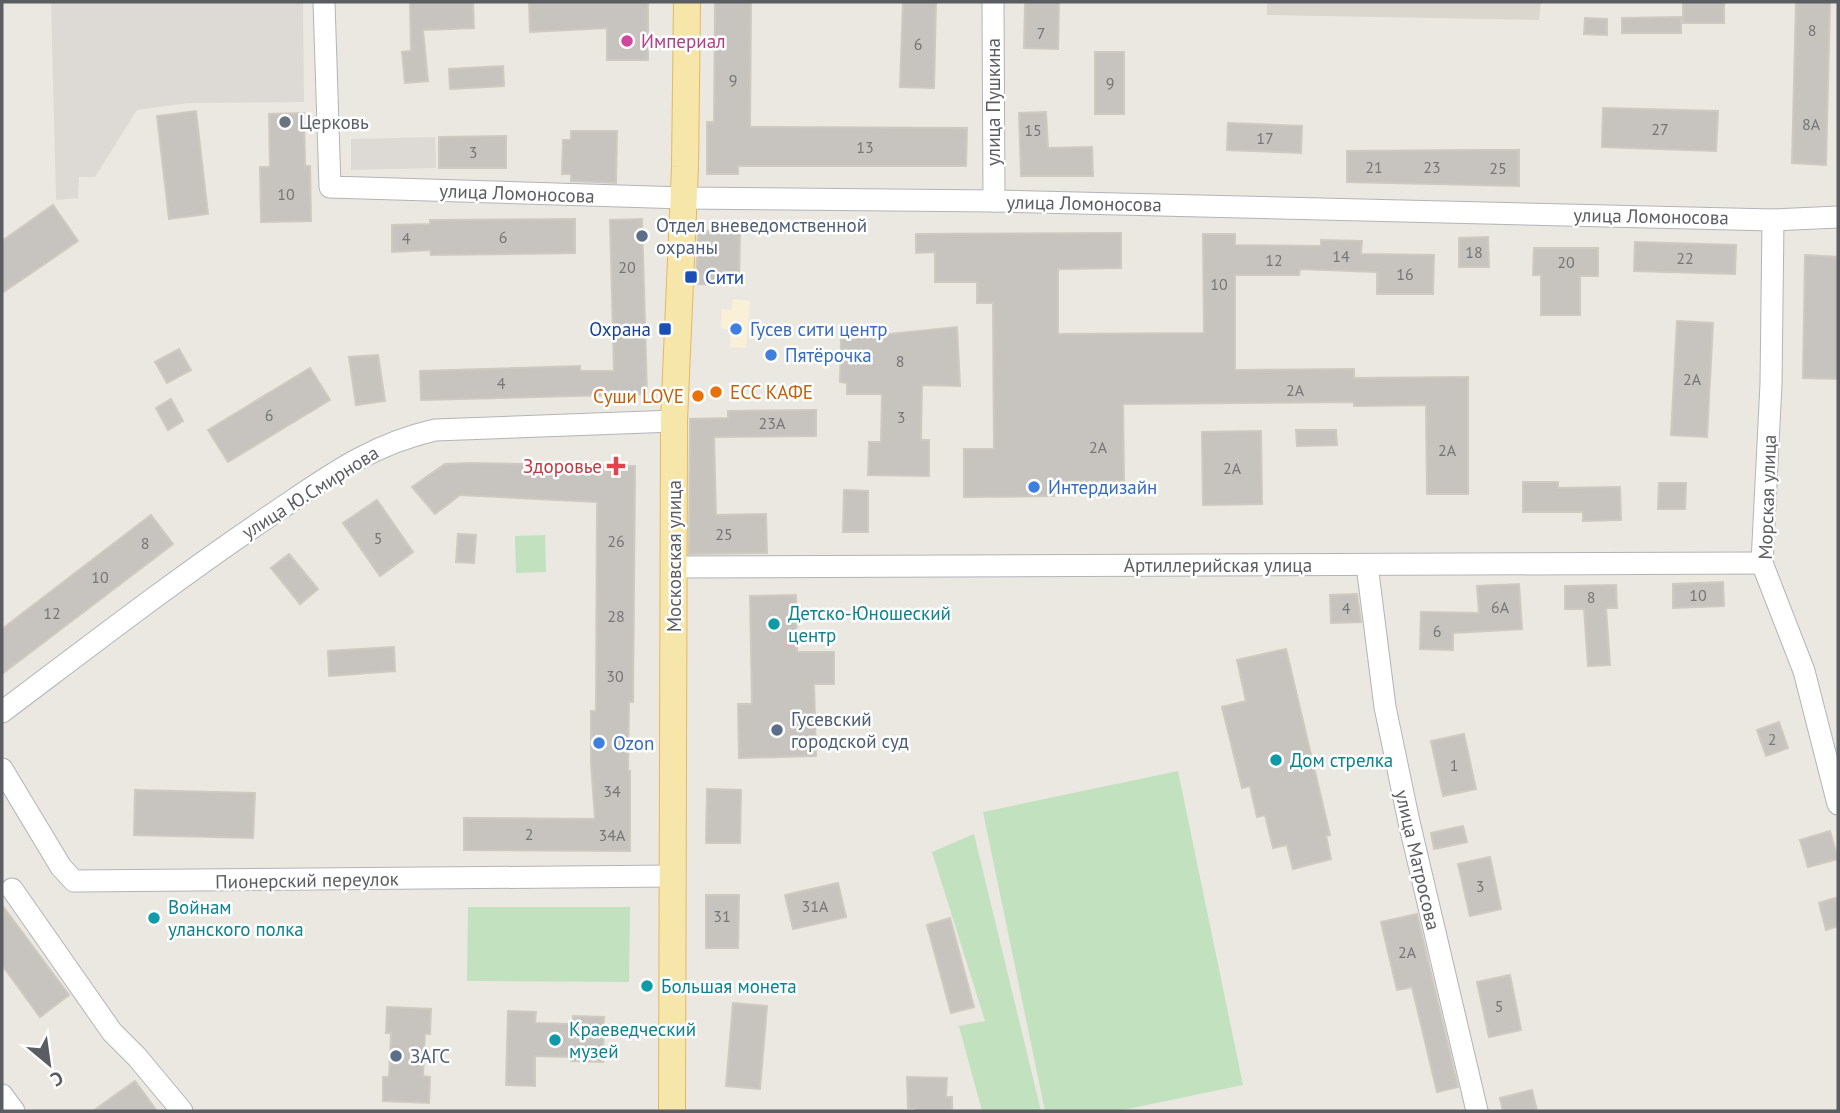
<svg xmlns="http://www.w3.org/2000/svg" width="1840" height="1113" viewBox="0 0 1840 1113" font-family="'PT Sans',sans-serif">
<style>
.commercial{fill:#faf0d7}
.industrial{fill:#dddad6}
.education{fill:#dbd7cf}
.green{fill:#c1e1bf}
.building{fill:#c7c3be;stroke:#cfcac0;stroke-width:2}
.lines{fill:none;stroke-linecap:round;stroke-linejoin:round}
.minor-casing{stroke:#b2b4b8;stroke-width:23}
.major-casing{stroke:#e4b862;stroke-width:28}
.minor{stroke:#fff;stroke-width:21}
.major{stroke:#f7e6aa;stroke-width:26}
.hotel-dot{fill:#d1479c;stroke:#fff;stroke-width:2.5}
.worship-dot{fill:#6b7280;stroke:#fff;stroke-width:2.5}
.service-dot{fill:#5c6f8a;stroke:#fff;stroke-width:2.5}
.transit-dot{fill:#1a4fb4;stroke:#fff;stroke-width:2.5}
.shop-dot{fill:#3f7fe0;stroke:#fff;stroke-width:2.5}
.food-dot{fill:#e8710a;stroke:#fff;stroke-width:2.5}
.health-dot{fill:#e0444e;stroke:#fff;stroke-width:2.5}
.culture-dot{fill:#0f9aa8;stroke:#fff;stroke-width:2.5}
.labels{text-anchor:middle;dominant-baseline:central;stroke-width:5;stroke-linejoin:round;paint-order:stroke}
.number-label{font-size:16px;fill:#757678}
.hotel-label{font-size:19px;fill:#b23c85;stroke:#fff;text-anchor:start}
.street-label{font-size:19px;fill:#5a5d61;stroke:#fff}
.worship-label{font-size:19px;fill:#5b616d;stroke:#fff;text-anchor:start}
.service-label{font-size:19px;fill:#4e5e75;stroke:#fff;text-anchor:start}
.transit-label{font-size:19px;fill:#164399;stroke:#fff;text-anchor:start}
.shop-label{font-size:19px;fill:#366cbe;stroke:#fff;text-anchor:start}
.food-label{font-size:19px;fill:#c56008;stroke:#fff;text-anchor:start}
.health-label{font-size:19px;fill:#be3a42;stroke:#fff;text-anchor:end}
.culture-label{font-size:19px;fill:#0d838f;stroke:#fff;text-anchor:start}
</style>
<rect width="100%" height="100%" fill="#ebe8e1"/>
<polygon class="commercial" points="733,299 750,301 746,348 730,347 731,330 721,328 722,309 732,310"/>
<g class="industrial">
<polygon points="51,2 303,2 304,102 189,103 137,110 95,177 79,177 78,198 56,200"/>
<polygon points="435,137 436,168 351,170 351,139"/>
</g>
<polygon class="education" points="1267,2 1541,2 1539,20 1267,15"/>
<g class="green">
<polygon points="545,535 546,572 516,573 515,536"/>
<polygon points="1178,771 1243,1085 1118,1111 1045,1111 983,812"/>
<polygon points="974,834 1041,1111 982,1111 959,1026 985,1021 932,852"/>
<polygon points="468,907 630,907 629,982 467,981"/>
</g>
<g class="building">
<polygon points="410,2 473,2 474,28 423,30 428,81 405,83 402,52 411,51"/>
<polygon points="529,2 648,2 648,60 607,60 607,28 530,32"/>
<polygon points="715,2 751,2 750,127 967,128 966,166 738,166 738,174 707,174 707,122 714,122"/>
<polygon points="903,2 936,2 934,88 900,87"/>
<polygon points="1025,2 1059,2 1058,49 1024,48"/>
<rect x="1683" y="2" width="41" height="21"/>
<polygon points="1796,2 1830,2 1826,165 1792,163"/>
<polygon points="1681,17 1681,33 1622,33 1622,18"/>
<polygon points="1585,18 1607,19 1607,35 1584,34"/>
<rect x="1095" y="52" width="29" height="62"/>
<polygon points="503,66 504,86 450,89 449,69"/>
<polygon points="1603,108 1718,111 1716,151 1602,147"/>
<polygon points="196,111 208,214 169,219 157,116"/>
<polygon points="1046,112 1048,148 1092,147 1093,176 1021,176 1019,113"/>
<polygon points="304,113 305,166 310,166 311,221 261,222 260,167 270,167 269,114"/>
<polygon points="1228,123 1302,126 1301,153 1227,150"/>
<polygon points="571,131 617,131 616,183 571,181 571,174 562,174 563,140 571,140"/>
<polygon points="506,136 506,168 439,168 439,137"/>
<polygon points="1477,150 1519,150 1519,186 1347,182 1347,151"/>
<polygon points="53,205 78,241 2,293 2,241"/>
<polygon points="575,219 575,253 431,255 430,250 392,252 392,225 430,224 430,220"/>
<polygon points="642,219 647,394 421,400 420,371 580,366 580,371 614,371 610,220"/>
<polygon points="698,231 740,231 739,285 696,284"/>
<polygon points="1121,233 1121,268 1058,269 1058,334 1204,333 1203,234 1235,234 1235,245 1321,246 1321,240 1362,241 1361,254 1434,255 1433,294 1377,294 1377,272 1300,269 1299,275 1235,275 1235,370 1354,369 1354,378 1468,377 1468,494 1427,494 1426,405 1354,406 1354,402 1123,404 1124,481 1054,481 1054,496 964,497 964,449 994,449 993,303 977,303 977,282 935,282 935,252 916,253 916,234"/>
<polygon points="1488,237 1489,267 1459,267 1459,238"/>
<polygon points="1635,242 1736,245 1735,274 1634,271"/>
<polygon points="1534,248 1598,248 1598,276 1580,276 1580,315 1541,315 1541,275 1533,275"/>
<polygon points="1805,255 1838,257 1838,379 1803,378"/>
<polygon points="1677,321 1713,323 1707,437 1671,435"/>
<polygon points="957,327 960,386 922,385 921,440 929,440 929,476 868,475 869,442 881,442 882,394 847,394 847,383 840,382 841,339"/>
<polygon points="179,349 191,370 167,383 155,362"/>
<polygon points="378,355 385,401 356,405 349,357"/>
<polygon points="310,368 330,400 228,462 208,430"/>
<polygon points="171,399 183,421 168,430 156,408"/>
<polygon points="816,410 816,436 714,437 716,515 766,514 767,553 689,554 690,419 728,418 728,411"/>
<polygon points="1296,430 1336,430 1337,445 1297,446"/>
<polygon points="1261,431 1262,504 1203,505 1202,432"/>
<polygon points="470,463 635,466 633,702 629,702 628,771 630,771 630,851 464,850 464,818 595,819 591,763 591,711 596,711 597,502 460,495 435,514 412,487 445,464"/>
<polygon points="1523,482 1558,482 1558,488 1620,487 1621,520 1583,521 1583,512 1523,512"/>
<polygon points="1659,483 1686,483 1685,509 1658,509"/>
<polygon points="844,490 868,491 868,532 843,532"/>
<polygon points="377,500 413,552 380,576 343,523"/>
<polygon points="151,515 173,544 2,674 2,629"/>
<polygon points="458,534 476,535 474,563 456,562"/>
<polygon points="289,554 318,589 300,604 271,568"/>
<polygon points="1723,582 1724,606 1673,608 1673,584"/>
<polygon points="1519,584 1522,629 1453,633 1453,650 1420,649 1421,612 1479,613 1477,586"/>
<polygon points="1616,585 1617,608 1606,608 1610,665 1588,666 1584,609 1565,609 1565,586"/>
<polygon points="1357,594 1361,622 1331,623 1330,595"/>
<polygon points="796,595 797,652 834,652 834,684 814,684 816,756 739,758 738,704 752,704 750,596"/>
<polygon points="394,647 395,671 329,676 328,651"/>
<polygon points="1286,649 1330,835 1326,836 1331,859 1293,869 1287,845 1273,848 1265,815 1257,817 1250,786 1242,788 1222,707 1246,701 1237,660"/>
<polygon points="1779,722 1788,748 1766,756 1757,730"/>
<polygon points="1464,734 1476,789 1443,796 1431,741"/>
<polygon points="707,789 741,790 740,843 706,843"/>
<polygon points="135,790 255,793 253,838 134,835"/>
<polygon points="1463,826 1467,842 1434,849 1431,833"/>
<polygon points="1830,831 1838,859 1808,867 1800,840"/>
<polygon points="1490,857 1501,909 1470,916 1458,864"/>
<polygon points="838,883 846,917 793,929 785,895"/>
<polygon points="706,895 739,895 738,948 706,948"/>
<polygon points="1838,897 1838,926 1826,930 1819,903"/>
<polygon points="2,905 69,995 40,1017 2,965"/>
<polygon points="1417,914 1458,1087 1437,1092 1412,987 1397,990 1381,922"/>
<polygon points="950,918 974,1007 951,1013 927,925"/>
<polygon points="1510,975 1521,1030 1489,1037 1477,982"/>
<polygon points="733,1003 767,1006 760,1089 726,1086"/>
<polygon points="387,1007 431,1009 430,1034 425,1034 423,1076 430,1077 429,1103 383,1101 383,1077 389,1077 390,1057 391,1033 386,1033"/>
<polygon points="508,1011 536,1012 535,1023 573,1024 573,1016 604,1017 603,1062 571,1061 572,1057 535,1056 535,1086 506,1085"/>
<polygon points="907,1077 947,1078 946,1097 952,1097 952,1111 916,1111 916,1108 908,1108"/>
<polygon points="135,1081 157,1111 93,1111"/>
<polygon points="1532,1090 1537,1111 1503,1111 1500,1098"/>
</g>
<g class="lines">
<g class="minor-casing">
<g id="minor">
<polyline points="324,2 330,187 684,198 994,201 1773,220 1838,217"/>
<polyline points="993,2 994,201"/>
<polyline points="1773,220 1771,384 1762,563 1804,671 1838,804"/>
<polyline points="1367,565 1385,707 1409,822 1477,1111"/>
<polyline points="674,567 1762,563"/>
<path d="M2,712C91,645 179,577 271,515C326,478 369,445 435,430L674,421"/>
<polyline points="2,769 61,867 74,881 673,876"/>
<polyline points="12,889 112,1032 137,1057 182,1111"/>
<polyline points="2,1095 14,1111"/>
</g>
</g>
<g class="major-casing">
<polyline id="major" points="672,1111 674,421 685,167 687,2"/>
</g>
<use href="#minor" class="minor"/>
<use href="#major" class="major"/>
</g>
<circle class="hotel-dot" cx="627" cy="41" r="7"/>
<circle class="worship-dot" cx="285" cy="122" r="7"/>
<g class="service-dot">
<circle cx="642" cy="236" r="7"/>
<circle cx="777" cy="730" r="7"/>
<circle cx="396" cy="1056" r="7"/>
</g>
<g class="transit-dot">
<rect x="684" y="270" width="14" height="14" rx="3.5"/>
<rect x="658" y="322" width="14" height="14" rx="3.5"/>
</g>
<g class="shop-dot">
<circle cx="736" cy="329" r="7"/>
<circle cx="771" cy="355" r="7"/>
<circle cx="1034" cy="487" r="7"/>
<circle cx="599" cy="743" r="7"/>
</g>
<g class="food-dot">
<circle cx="716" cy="392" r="7"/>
<circle cx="698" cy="396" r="7"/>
</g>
<path class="health-dot" d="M612.5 455.5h7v7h7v7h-7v7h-7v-7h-7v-7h7z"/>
<g class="culture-dot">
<circle cx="774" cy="624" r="7"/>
<circle cx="1276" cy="760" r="7"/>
<circle cx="154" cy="918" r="7"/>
<circle cx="647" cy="986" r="7"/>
<circle cx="555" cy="1040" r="7"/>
</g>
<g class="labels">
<g class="number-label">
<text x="1812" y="30">8</text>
<text x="1041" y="33">7</text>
<text x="918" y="44">6</text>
<text x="733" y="80">9</text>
<text x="1110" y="83">9</text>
<text x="1811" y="124">8А</text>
<text x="1660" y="129">27</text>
<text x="1033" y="130">15</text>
<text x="1265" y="138">17</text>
<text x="865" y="147">13</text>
<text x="473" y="152">3</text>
<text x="1374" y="167">21</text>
<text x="1432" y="167">23</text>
<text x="1498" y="168">25</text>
<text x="286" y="194">10</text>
<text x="503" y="237">6</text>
<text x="406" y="238">4</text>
<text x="1474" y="252">18</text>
<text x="1341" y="256">14</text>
<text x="1685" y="258">22</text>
<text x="1274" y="260">12</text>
<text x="1566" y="262">20</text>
<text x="627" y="267">20</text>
<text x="1405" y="274">16</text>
<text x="1219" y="284">10</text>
<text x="900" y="361">8</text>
<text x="1692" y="379">2А</text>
<text x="501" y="383">4</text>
<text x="1295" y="390">2А</text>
<text x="269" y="415">6</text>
<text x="901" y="417">3</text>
<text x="772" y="423">23А</text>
<text x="1098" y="447">2А</text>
<text x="1447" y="450">2А</text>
<text x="1232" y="468">2А</text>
<text x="724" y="534">25</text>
<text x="378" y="538">5</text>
<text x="616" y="541">26</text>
<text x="145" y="543">8</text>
<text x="100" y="577">10</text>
<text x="1698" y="595">10</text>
<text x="1591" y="597">8</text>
<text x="1500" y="607">6А</text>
<text x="1346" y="608">4</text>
<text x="52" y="613">12</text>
<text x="616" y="616">28</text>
<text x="1437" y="631">6</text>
<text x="615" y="676">30</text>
<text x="1772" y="739">2</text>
<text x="1454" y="765">1</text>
<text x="612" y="791">34</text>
<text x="529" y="834">2</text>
<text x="612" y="835">34А</text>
<text x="1480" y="886">3</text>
<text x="815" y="906">31А</text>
<text x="722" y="916">31</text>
<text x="1407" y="952">2А</text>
<text x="1499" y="1006">5</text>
</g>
<g class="hotel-label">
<text x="641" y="41">Империал</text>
</g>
<g class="street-label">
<text transform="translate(993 102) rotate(-90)">улица Пушкина</text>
<text transform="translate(517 193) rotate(2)">улица Ломоносова</text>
<text transform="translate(1084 203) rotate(1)">улица Ломоносова</text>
<text transform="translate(1651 216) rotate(1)">улица Ломоносова</text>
<text transform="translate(310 492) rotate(-32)">улица Ю.Смирнова</text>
<text transform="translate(1767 497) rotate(-88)">Морская улица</text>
<text transform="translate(674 556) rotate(-90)">Московская улица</text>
<text x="1218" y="565">Артиллерийская улица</text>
<text transform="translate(1418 860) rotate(77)">улица Матросова</text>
<text transform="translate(307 880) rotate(-1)">Пионерский переулок</text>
</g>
<g class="worship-label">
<text x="299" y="122">Церковь</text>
</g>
<g class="service-label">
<text x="656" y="225">Отдел вневедомственной<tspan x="656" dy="22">охраны</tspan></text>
<text x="791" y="719">Гусевский<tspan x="791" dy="22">городской суд</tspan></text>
<text x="410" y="1056">ЗАГС</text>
</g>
<g class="transit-label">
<text x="705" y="277">Сити</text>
<text x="651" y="329" text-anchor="end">Охрана</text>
</g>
<g class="shop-label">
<text x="750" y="329">Гусев сити центр</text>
<text x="785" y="355">Пятёрочка</text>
<text x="1048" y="487">Интердизайн</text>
<text x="613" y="743">Ozon</text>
</g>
<g class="food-label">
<text x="730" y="392">ЕСС КАФЕ</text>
<text x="684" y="396" text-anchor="end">Суши LOVE</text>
</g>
<g class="health-label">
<text x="602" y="466">Здоровье</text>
</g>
<g class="culture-label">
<text x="788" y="613">Детско-Юношеский<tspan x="788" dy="22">центр</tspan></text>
<text x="1290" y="760">Дом стрелка</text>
<text x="168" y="907">Войнам<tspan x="168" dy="22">уланского полка</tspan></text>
<text x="661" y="986">Большая монета</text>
<text x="569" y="1029">Краеведческий<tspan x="569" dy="22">музей</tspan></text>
</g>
</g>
<rect width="1840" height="1113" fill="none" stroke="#5a5d61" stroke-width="7"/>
<g transform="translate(49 1064) rotate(151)" stroke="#ffffff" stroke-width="5" paint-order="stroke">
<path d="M0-5L12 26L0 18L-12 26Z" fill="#5a5d61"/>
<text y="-10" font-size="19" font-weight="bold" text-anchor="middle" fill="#5a5d61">С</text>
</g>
</svg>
